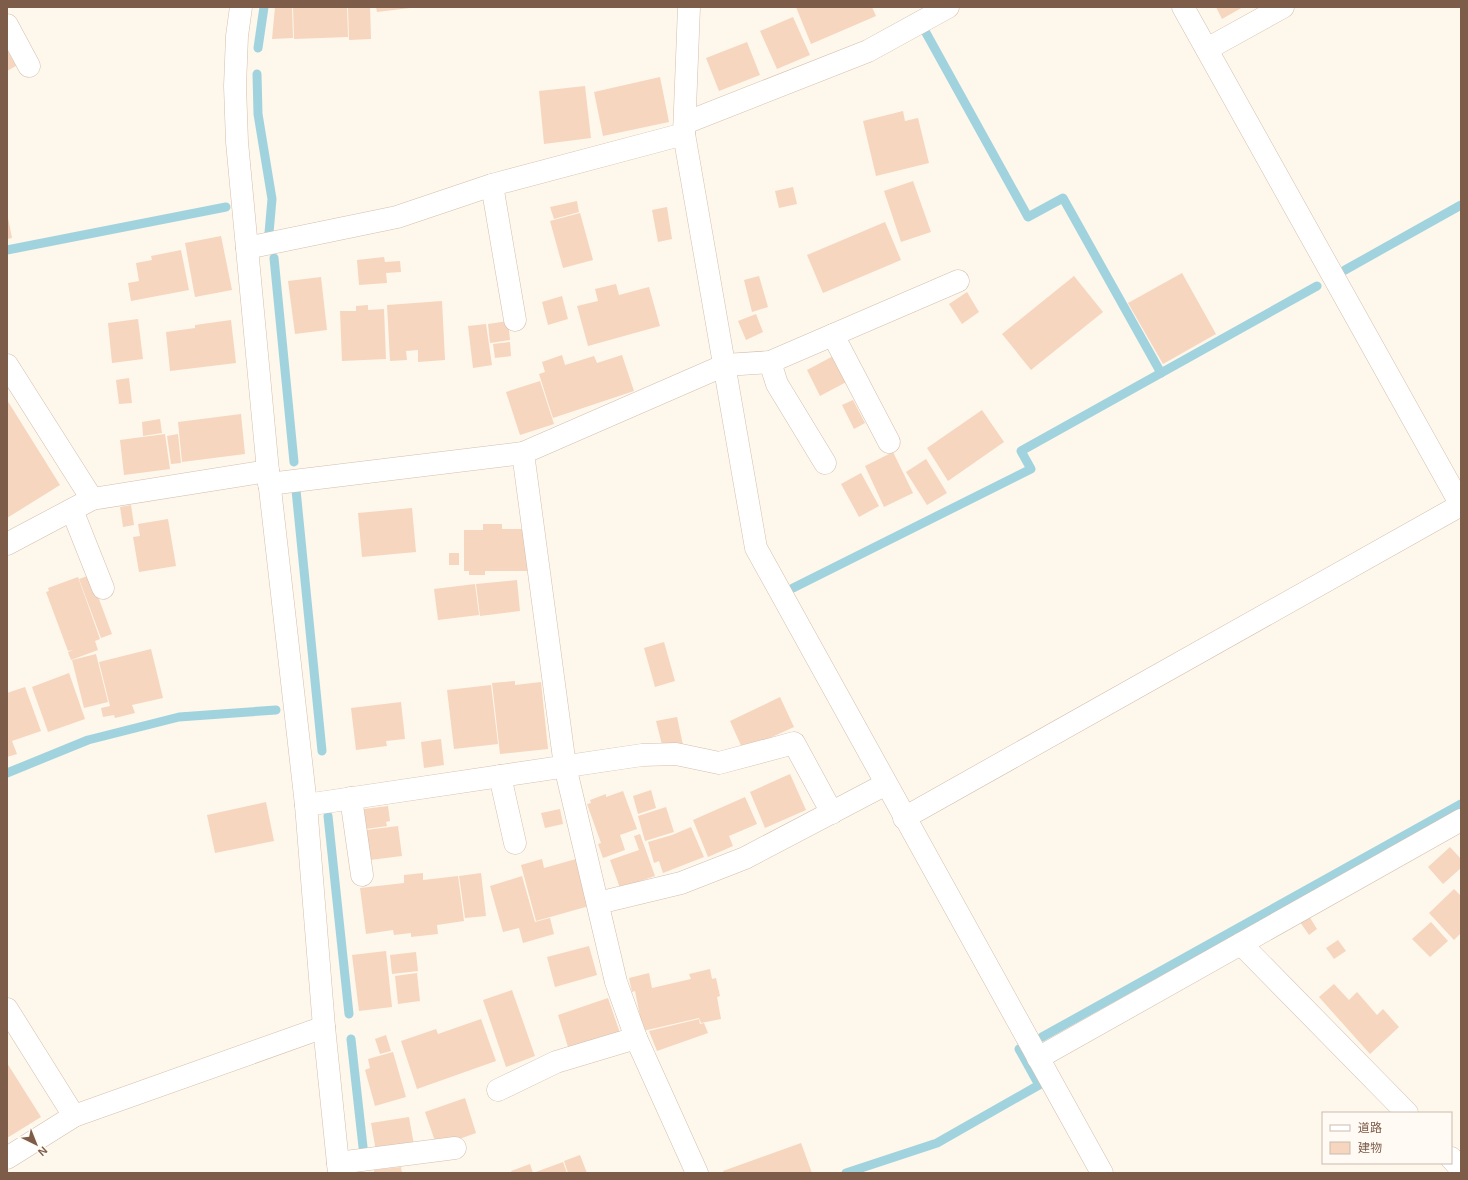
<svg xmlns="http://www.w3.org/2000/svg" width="1468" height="1180" viewBox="0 0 1468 1180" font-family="Helvetica,'Noto Sans JP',sans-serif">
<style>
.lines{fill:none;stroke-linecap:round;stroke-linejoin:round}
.stream{stroke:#a1d3de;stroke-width:9}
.building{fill:#f6d6bf}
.minor-casing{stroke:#d3bfae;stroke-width:23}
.minor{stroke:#fff;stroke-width:22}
</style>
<rect width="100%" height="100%" fill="#fef7eb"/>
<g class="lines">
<g class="stream">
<polyline points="925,31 1028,217 1063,198 1161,373"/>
<polyline points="258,48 264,7"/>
<polyline points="257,74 258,114 272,199 269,233"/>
<polyline points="7,250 226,207"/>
<polyline points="274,258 294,462"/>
<polyline points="1345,270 1461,205"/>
<polyline points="296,490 322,751"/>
<polyline points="793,588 1031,469 1021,451 1317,286"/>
<polyline points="7,773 88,740 179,717 276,710"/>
<polyline points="328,816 349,1014"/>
<polyline points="1042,1037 1461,804"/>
<polyline points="351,1039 363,1147"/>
<polyline points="846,1173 937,1143 1039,1085 1019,1049"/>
</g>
</g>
<g class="building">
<polygon points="275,7 292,7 293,38 272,39"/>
<polygon points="293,7 347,7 348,37 294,39"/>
<polygon points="348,7 370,7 371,39 349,40"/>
<polygon points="376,7 410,7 410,8 377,12"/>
<polygon points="796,7 872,7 876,16 811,44"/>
<polygon points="1216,7 1243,7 1222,19"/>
<polygon points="793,17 810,55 777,69 760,31"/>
<polygon points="747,42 760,75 719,91 706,58"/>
<polygon points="7,49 16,66 7,71"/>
<polygon points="660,77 669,122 603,136 594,92"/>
<polygon points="585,86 591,138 544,144 539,91"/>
<polygon points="903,111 905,121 918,118 929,163 876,176 863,121"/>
<polygon points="913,181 931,232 901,242 884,191"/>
<polygon points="793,187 797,204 779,208 775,191"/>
<polygon points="577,201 579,212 554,219 550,207"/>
<polygon points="667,207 672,239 658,242 652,210"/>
<polygon points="580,213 593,260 563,268 550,221"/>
<polygon points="8,218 12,238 7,239 7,219"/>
<polygon points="885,222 901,260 823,293 807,255"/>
<polygon points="221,236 232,290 195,297 185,243"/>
<polygon points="181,250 189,290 131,301 128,283 139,281 136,263 152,260 151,256"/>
<polygon points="384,257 385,262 400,261 401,272 386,273 387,283 359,285 357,260"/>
<polygon points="1182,273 1216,334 1163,364 1128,303"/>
<polygon points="759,276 768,307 752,312 744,280"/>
<polygon points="1074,276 1103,312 1031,370 1002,334"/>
<polygon points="321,277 327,330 295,334 288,281"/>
<polygon points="616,284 619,295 649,287 660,326 588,346 577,306 598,301 595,289"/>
<polygon points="967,292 979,312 962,324 949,304"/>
<polygon points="562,296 568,319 548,325 542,302"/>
<polygon points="442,301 445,360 418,362 418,350 406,351 407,360 390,361 387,305"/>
<polygon points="368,305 368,310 384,309 386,359 342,361 340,311 356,311 356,306"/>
<polygon points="756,314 763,332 746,340 738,321"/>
<polygon points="138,319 143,359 112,363 108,323"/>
<polygon points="231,320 236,363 170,371 166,332 195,328 195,325"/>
<polygon points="508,321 510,340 490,343 488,324"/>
<polygon points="486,324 492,365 473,368 468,326"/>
<polygon points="510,342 511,356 495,358 493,344"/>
<polygon points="837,354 850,380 820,396 807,370"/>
<polygon points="562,355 565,365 594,356 597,363 622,355 634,391 553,418 539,374 545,372 542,362"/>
<polygon points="129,378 132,403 119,404 116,380"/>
<polygon points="540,381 554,424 520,435 506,392"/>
<polygon points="7,400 60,485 7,518"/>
<polygon points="853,400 865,423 854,429 842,405"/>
<polygon points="982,410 1004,442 948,481 927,448"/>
<polygon points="241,414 245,454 182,462 178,422"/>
<polygon points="160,419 162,433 143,436 142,422"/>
<polygon points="165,434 170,469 124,475 120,440"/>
<polygon points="178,434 181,463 171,464 167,436"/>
<polygon points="893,452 913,493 884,507 865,466"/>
<polygon points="926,459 947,493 927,505 906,472"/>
<polygon points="861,473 879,506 859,517 841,484"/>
<polygon points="131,505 134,525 123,527 120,507"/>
<polygon points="412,508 416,552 362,557 358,513"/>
<polygon points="168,519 176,566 139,572 133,537 140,536 138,524"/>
<polygon points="483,524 502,524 502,529 529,529 528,571 485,571 485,575 469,575 469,571 464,571 464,530 483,530"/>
<rect x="449" y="553" width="10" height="12"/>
<polygon points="90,575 112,634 101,638 79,579"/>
<polygon points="78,577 100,639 95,641 98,650 71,660 68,652 73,650 68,651 46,592 49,591 48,588"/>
<polygon points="517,580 520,611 480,616 476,584"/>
<polygon points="475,584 479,615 438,620 434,589"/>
<polygon points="664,642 675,681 655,687 644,648"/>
<polygon points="151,649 163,698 132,705 135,713 115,718 114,715 103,717 101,708 110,706 99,662"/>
<polygon points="96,654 108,702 84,708 72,660"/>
<polygon points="69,673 85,719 48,732 32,687"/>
<polygon points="515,681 515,685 541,682 548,749 500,754 492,683"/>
<polygon points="491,685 498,744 454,749 447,690"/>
<polygon points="25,687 41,731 12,741 17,754 7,757 7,693"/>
<polygon points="780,697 794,727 743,750 730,721"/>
<polygon points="401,702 405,739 386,741 387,746 356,750 351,708"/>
<polygon points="677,717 683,745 663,749 656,721"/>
<polygon points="441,739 444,765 424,768 421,742"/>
<polygon points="790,774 806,810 765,828 750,792"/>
<polygon points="651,790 656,808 638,814 633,796"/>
<polygon points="623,791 637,829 620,835 625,850 603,858 598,844 601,843 587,804 591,803 590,800 606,794 606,797"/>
<polygon points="745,797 757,824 729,836 733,846 708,857 693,820"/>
<polygon points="266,802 274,841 215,853 207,815"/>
<polygon points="388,806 390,821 386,822 387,826 366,829 364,809"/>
<polygon points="666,807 674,832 645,841 638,816"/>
<polygon points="560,809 563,824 545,828 541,813"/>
<polygon points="398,826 402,856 370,860 366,830"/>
<polygon points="691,827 704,857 663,873 659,861 654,863 648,842 672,835"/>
<polygon points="640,834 655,876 620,888 610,860 639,850 634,836"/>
<polygon points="1450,847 1461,859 1461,868 1443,884 1428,867"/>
<polygon points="542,859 544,868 576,859 589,906 536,921 521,865"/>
<polygon points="423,873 423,880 458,876 464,921 437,925 438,934 411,937 411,933 394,935 393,930 366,934 360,888 404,883 404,875"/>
<polygon points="481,873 486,916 465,918 459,876"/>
<polygon points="522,876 535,922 550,918 554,934 523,943 519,928 503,932 490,886"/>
<polygon points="1454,889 1461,896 1461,933 1454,940 1429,913"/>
<polygon points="1309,916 1317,929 1309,935 1300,922"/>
<polygon points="1431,922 1448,941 1430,957 1412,939"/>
<polygon points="1338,940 1346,951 1334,959 1326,948"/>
<polygon points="589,946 597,975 555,987 547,957"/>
<polygon points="386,951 392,1007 359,1011 352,955"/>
<polygon points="416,952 418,971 392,974 390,955"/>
<polygon points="710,969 712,979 716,978 720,996 717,997 721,1019 701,1023 699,1018 643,1031 635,991 632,992 629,978 649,973 652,988 691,979 689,974"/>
<polygon points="417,973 420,1001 398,1004 395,976"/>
<polygon points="1334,984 1349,1000 1357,992 1377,1015 1383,1009 1399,1027 1370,1054 1319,997"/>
<polygon points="512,990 535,1056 506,1067 483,1000"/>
<polygon points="608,998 620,1033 569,1050 558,1015"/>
<polygon points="481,1019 496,1061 417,1089 401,1041 436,1029 438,1034"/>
<polygon points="699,1019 700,1024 704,1023 708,1033 657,1051 649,1031"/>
<polygon points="386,1035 391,1051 380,1054 375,1039"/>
<polygon points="393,1052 406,1097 375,1106 365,1070 370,1068 368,1059"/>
<polygon points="7,1063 41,1117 7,1138"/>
<polygon points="465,1098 476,1133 437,1147 425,1112"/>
<polygon points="409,1117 414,1145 376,1151 371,1123"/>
<polygon points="801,1143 812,1173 723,1173 723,1171"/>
<polygon points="580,1155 587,1173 568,1173 564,1161"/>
<polygon points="563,1162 567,1173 512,1173 511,1171 530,1164 533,1173"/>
<polygon points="401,1167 402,1173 374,1173 374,1170"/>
</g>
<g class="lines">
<g class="minor-casing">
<g id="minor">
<polyline points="241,7 237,36 235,86 237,142 268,471 306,805 324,1027 339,1173"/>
<polyline points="689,7 684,134 756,548 1102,1173"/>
<polyline points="7,25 29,66"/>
<polyline points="1207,49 1283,7"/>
<polyline points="685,123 868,51 948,7"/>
<polyline points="492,185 515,320"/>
<polyline points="247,248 397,217 492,185 684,134"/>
<polyline points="833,335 889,442"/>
<polyline points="770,362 777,384 825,463"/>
<polyline points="7,365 92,499"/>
<polyline points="269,484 523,453"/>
<polyline points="72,510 103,588"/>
<polyline points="7,544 92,499 268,471"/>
<polyline points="500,776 515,843"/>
<polyline points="351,798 362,875"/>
<polyline points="306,805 642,755 676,754 719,763 794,743 832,813"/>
<polyline points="904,818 1461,505 1183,7"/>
<polyline points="598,903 681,883 745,858 886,784"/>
<polyline points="1241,944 1407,1113"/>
<polyline points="7,1009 74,1116"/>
<polyline points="1038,1058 1461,820"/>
<polyline points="498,1090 556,1062 636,1038"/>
<polyline points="7,1158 74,1116 324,1027"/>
<polyline points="1451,1158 1461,1169"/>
<polyline points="338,1163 455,1148"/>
<polyline points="697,1173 636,1038 616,982 565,766 523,453 725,365 770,362 958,281"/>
</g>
</g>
<use href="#minor" class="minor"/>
</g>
<rect width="1468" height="1180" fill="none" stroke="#7d5d4a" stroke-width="16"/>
<rect x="1322" y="1112" width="130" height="52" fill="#fffaf3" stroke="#cbbbaf"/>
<rect x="1330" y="1125" width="20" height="6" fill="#ffffff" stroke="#cbbbaf"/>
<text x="1358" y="1132" font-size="12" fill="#7d5d4a">道路</text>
<rect x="1330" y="1142" width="20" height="12" fill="#f6d6bf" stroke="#cbbbaf"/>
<text x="1358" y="1152" font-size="12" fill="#7d5d4a">建物</text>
<g transform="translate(36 1144) rotate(137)" stroke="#fffaf3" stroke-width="3" paint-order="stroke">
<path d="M0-3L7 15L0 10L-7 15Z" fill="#7d5d4a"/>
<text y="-6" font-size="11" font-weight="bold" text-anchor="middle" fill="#7d5d4a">N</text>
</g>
</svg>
